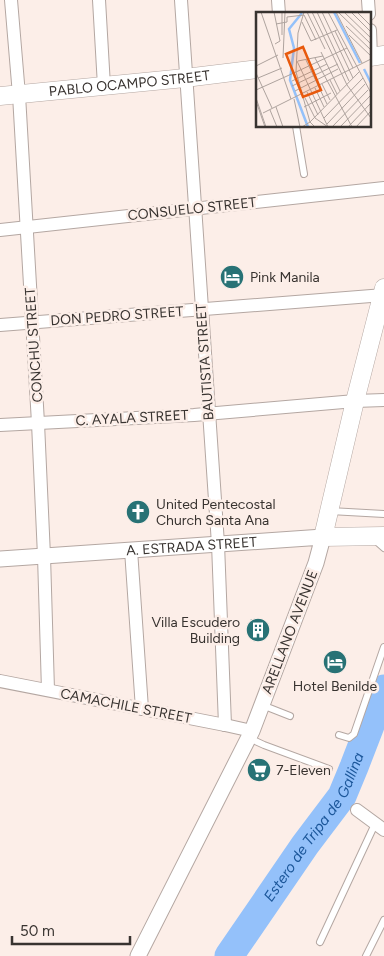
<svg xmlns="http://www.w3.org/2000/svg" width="384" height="956" viewBox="0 0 384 956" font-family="Figtree,sans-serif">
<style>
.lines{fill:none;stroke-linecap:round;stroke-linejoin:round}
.river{stroke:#94c1fa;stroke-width:29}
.service-casing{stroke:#b4a7a2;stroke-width:8}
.minor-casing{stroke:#b4a7a2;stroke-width:14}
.tertiary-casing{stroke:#b4a7a2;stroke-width:17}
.secondary-casing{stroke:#b4a7a2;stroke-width:19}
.service{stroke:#fff;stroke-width:6}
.minor{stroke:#fff;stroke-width:12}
.tertiary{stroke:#fff;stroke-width:15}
.secondary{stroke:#fff;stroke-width:18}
.labels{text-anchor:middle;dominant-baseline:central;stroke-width:5;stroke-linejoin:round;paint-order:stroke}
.street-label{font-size:14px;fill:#383330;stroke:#fceee8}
.poi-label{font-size:14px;fill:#383330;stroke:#fceee8;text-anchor:start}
.water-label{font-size:15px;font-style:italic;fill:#1c579a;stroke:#fceee8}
.inset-river{fill:none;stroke:#94c1fa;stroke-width:2.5}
.inset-road{fill:none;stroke:#aea39e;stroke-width:1}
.view{fill:#e8590c;fill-opacity:0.15;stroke:#e8590c;stroke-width:2.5}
.inset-edge{fill:none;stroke:#383330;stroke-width:2.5}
</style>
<rect width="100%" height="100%" fill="#fceee8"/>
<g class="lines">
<path class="river" id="s1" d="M229,956L305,845L342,796L354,767L384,689"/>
<g class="service-casing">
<g id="service">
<polyline points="296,126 304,174"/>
<polyline points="330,511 384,514"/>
<polyline points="375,540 384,548"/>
<polyline points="262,705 290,716"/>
<polyline points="339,735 349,738 354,734 384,647"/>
<polyline points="249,738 264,745 329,769"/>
<polyline points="320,942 375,824"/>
<polyline points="366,956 384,920"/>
</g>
</g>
<g class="minor-casing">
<g id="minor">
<polyline points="11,0 19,95 38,423 44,556 48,690"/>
<polyline points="99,0 104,86"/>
<polyline points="181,0 218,544 225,725"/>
<polyline points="278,0 279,14"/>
<polyline points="368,0 369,14"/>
<polyline points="370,30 371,57"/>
<polyline points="0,230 384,188"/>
<polyline points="0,325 384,295"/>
<polyline points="0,425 194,415 355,401 384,400"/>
<polyline points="131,550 142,709"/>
<polyline points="0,681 225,725 252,731"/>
<polyline points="357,810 384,830"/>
</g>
</g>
<g class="tertiary-casing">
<g id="tertiary">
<path id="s2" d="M0,559L323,537L316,563L252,731L138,956"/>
</g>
</g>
<g class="secondary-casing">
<g id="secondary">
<polyline points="370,57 384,55"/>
<path id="s3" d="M0,96L185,78L258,69"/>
<polyline points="384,288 355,401 323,537 384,536"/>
</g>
</g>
<use href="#service" class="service"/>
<use href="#minor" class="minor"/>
<use href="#tertiary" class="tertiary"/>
<use href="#secondary" class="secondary"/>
</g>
<defs>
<g id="hotel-disc" transform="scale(1.25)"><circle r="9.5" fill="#287275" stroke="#fceee8"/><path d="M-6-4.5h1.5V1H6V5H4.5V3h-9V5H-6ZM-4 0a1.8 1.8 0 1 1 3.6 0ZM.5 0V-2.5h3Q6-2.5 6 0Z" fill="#fff"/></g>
<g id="church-disc" transform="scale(1.25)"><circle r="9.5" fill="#287275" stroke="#fceee8"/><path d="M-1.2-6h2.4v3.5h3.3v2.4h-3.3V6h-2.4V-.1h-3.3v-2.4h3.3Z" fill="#fff"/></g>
<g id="building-disc" transform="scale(1.25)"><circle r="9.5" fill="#287275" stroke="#fceee8"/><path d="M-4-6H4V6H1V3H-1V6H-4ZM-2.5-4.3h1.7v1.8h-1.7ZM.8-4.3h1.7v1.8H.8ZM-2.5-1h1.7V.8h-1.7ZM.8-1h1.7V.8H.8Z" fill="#fff"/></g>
<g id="supermarket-disc" transform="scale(1.25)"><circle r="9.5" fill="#287275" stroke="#fceee8"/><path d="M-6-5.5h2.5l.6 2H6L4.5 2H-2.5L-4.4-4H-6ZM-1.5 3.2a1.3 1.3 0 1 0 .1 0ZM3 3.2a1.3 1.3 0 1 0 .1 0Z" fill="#fff"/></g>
</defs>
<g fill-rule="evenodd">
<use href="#hotel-disc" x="232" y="277"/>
<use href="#church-disc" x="138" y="512"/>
<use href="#building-disc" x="258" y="630"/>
<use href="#hotel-disc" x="335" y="662"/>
<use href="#supermarket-disc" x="259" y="770"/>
</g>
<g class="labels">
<g class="street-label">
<text stroke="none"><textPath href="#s3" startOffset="130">PABLO OCAMPO STREET</textPath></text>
<text transform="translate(192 209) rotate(-6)">CONSUELO STREET</text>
<text transform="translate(117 316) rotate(-4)">DON PEDRO STREET</text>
<text transform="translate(34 345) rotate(-94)">CONCHU STREET</text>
<text transform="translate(205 362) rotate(-94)">BAUTISTA STREET</text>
<text transform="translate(132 418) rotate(-3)">C. AYALA STREET</text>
<text stroke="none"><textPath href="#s2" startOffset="192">A. ESTRADA STREET</textPath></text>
<text transform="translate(290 632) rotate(-69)">ARELLANO AVENUE</text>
<text transform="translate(126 706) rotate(11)">CAMACHILE STREET</text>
</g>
<g class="poi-label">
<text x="250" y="277">Pink Manila</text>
<text x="156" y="504">United Pentecostal<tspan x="156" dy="16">Church Santa Ana</tspan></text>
<text x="240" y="622" text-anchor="end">Villa Escudero<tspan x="240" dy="16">Building</tspan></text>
<text x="335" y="686" text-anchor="middle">Hotel Benilde</text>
<text x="276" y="770">7-Eleven</text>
</g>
<g class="water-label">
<text stroke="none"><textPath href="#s1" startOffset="155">Estero de Tripa de Gallina</textPath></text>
</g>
</g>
<g transform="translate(256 12)">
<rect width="115" height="115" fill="#fceee8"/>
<path class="inset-river" d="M78,0L104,51M46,1L33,17L38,36L34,68L52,115M108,57L115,71"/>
<path class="inset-road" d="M5,0L35,87M18,0L24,29L19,32M48,0L42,21L40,60L91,36M51,0L69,37M56,0L91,73L115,106M61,0L93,69M66,0L97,66M72,0L115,81M80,0L106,51M82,0L115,32M88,0L115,26M95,0L115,20M101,0L115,14M46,10L55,29L81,18M20,12L31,10V5L48,3L60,28M90,14L115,38M79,19L97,56M26,23V1M93,23L115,44M65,40L84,79M27,46L29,0M59,46L96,115M50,48L71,92M41,49L72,115M42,49L67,44M0,54L22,43M0,61L16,96M2,66L26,56M74,68L81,82M36,69L71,52M66,72L74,88M36,74L82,52M59,76L68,95M0,78L40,60L54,110L103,60M39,79L82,57M51,80L62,103M0,86L10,115M49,86L59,106L72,115M38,87L44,115M0,89L9,115M20,95L27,115M48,95L75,81M14,98L21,115M7,101L115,47M68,106L107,66M71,112L109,72M46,115L54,110L59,115M76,115L112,78M84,115L115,83M92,115L115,91M100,115L115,99"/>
<path class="view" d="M47,35L65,78L47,85L30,42Z"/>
<rect width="115" height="115" class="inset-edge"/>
</g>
<path d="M12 936v8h118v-8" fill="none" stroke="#383330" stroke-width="2.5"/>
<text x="20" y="936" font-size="15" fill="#383330" stroke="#fceee8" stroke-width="4" paint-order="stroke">50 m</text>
</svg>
